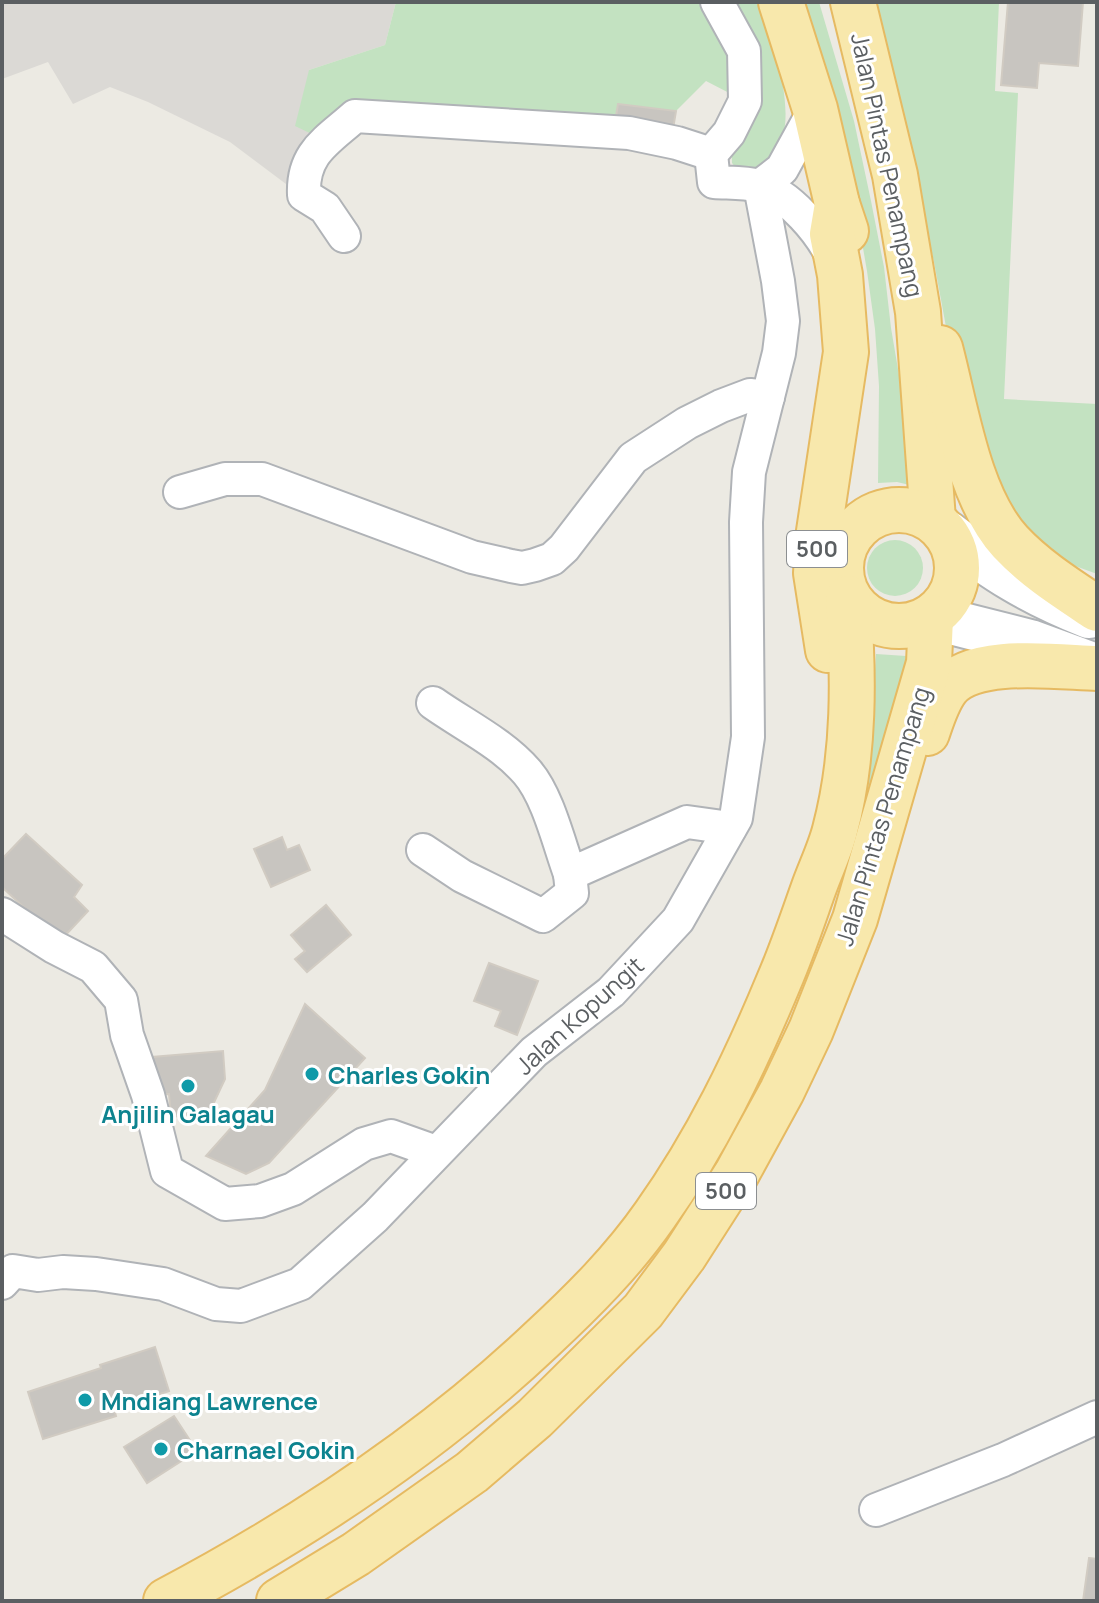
<svg xmlns="http://www.w3.org/2000/svg" width="1099" height="1603" viewBox="0 0 1099 1603" font-family="Manrope,sans-serif">
<style>
.industrial{fill:#dbd9d5}
.green{fill:#c3e2c1}
.building{fill:#c8c5c0;stroke:#d1cbc2;stroke-width:2}
.lines{fill:none;stroke-linecap:round;stroke-linejoin:round}
.street-casing{stroke:#b0b3b7;stroke-width:36}
.secondary-casing{stroke:#afb3b7;stroke-width:48}
.primary-casing{stroke:#e6ba62;stroke-width:48}
.street{stroke:#fff;stroke-width:32}
.secondary{stroke:#fff;stroke-width:44}
.primary{stroke:#f8e8ac;stroke-width:44}
.culture-dot{fill:#0f9aa8;stroke:#fff;stroke-width:3}
.labels{text-anchor:middle;dominant-baseline:central;stroke-width:6;stroke-linejoin:round;paint-order:stroke}
.shield{fill:#fff;stroke:#8c8f91;stroke-width:2}
.shield-label{font-size:22px;font-weight:bold;fill:#5b5f62}
.street-label{font-size:24px;fill:#5b5f62;stroke:#fff}
.culture-label{font-size:24px;font-weight:bold;fill:#0d838f;stroke:#fff;text-anchor:start}
</style>
<rect width="100%" height="100%" fill="#eceae3"/>
<polygon class="industrial" points="2,2 396,2 385,45 309,70 318,137 286,184 230,142 148,102 110,87 73,104 48,62 2,79"/>
<g class="green">
<polygon points="396,2 704,2 733,51 735,96 706,81 676,111 618,104 615,122 352,107 318,137 295,126 309,70 385,45"/>
<path d="M728,2H762C772,44 804,125 771,159C760,170 752,173 738,170L732,163Z"/>
<polygon points="800,2 819,2 854,121 871,201 884,267 891,328 918,487 897,482 878,483 879,386 875,329 867,271 855,202"/>
<polygon points="868,2 999,2 995,91 1018,93 1004,399 1097,404 1097,574 1040,553 966,435 934,262 907,143"/>
<circle cx="895" cy="568" r="28"/>
<polygon points="876,654 906,656 905,677 852,852 871,734"/>
</g>
<g class="building">
<polygon points="1008,2 1083,2 1078,66 1039,63 1037,88 1001,85"/>
<polygon points="618,104 676,111 673,129 615,122"/>
<polygon points="26,834 82,885 74,897 88,911 60,941 2,887 2,859"/>
<polygon points="282,837 287,850 299,845 310,870 271,887 254,849"/>
<polygon points="326,905 351,935 307,972 295,959 305,951 291,935"/>
<polygon points="489,963 538,981 517,1035 495,1026 501,1011 474,1001"/>
<polygon points="305,1004 365,1058 269,1163 246,1174 206,1156 265,1090"/>
<polygon points="223,1051 225,1079 209,1113 171,1117 169,1094 155,1095 152,1057"/>
<polygon points="155,1347 169,1391 114,1409 116,1416 43,1439 28,1392 101,1368 100,1365"/>
<polygon points="174,1416 197,1451 147,1483 124,1447"/>
<polygon points="1089,1558 1097,1559 1097,1601 1083,1601"/>
</g>
<g class="lines">
<g class="street-casing">
<g id="street">
<path d="M717,2L744,51L745,101L729,133L711,154L714,182C728,183 745,182 759,186C789,194 822,233 834,261"/>
<polyline points="760,186 782,169 815,109"/>
<path d="M344,236L325,208L304,195C302,153 327,141 355,116L629,133L677,143L711,154"/>
<polyline points="180,492 225,479 262,479 472,557 511,566 522,568 535,565 552,559 564,548 633,458 687,423 721,406 750,395 768,397"/>
<path d="M433,703C464,725 502,743 527,772C548,796 559,844 570,874L687,822L730,828"/>
<polyline points="423,850 462,876 543,916 572,893 570,874"/>
<polyline points="2,914 54,947 93,967 121,1000 127,1035 148,1095 167,1171 225,1204 260,1201 293,1189 364,1144 391,1136 436,1152"/>
<polyline points="2,1283 13,1271 38,1275 63,1272 96,1274 163,1284 216,1304 241,1306 300,1284 375,1217 534,1052 611,992 678,920 736,818 748,737 746,522 749,472 779,353 783,321 778,281 760,186"/>
<polyline points="876,1510 1003,1460 1097,1417"/>
</g>
</g>
<g class="secondary-casing">
<g id="secondary">
<path d="M947,533C996,571 1031,593 1089,616"/>
<polyline points="931,617 1030,642 1087,663"/>
</g>
</g>
<g class="primary-casing">
<g id="primary">
<polyline points="781,2 815,109 837,204 846,231"/>
<polyline points="853,2 895,175 918,312 933,520"/>
<path d="M940,348C956,408 968,496 1010,542C1035,569 1067,589 1097,609"/>
<circle cx="899" cy="568" r="58"/>
<polyline points="828,650 816,573 818,538 846,352 840,275 832,234 837,204"/>
<path d="M927,733C932,718 937,701 947,688C974,655 1058,667 1097,668"/>
<path d="M166,1601C302,1529 430,1445 542,1339C583,1301 623,1261 655,1215C707,1142 745,1063 779,981C792,951 802,921 813,890C820,870 830,850 835,830C855,755 854,674 848,598"/>
<polyline points="279,1601 356,1554 472,1472 535,1418 643,1311 684,1256 736,1175 782,1091 811,1030 855,919 929,663 931,617"/>
</g>
</g>
<use href="#street" class="street"/>
<use href="#secondary" class="secondary"/>
<use href="#primary" class="primary"/>
</g>
<g class="culture-dot">
<circle cx="312" cy="1074" r="8"/>
<circle cx="188" cy="1086" r="8"/>
<circle cx="85" cy="1400" r="8"/>
<circle cx="161" cy="1449" r="8"/>
</g>
<g class="labels">
<g class="shield">
<rect x="787" y="531" width="60" height="36" rx="6"/>
<rect x="696" y="1173" width="60" height="36" rx="6"/>
</g>
<g class="shield-label">
<text x="817" y="549">500</text>
<text x="726" y="1191">500</text>
</g>
<g class="street-label">
<text transform="translate(888 165) rotate(78)">Jalan Pintas Penampang</text>
<text transform="translate(882 816) rotate(-73)">Jalan Pintas Penampang</text>
<text transform="translate(579 1015) rotate(-42)">Jalan Kopungit</text>
</g>
<g class="culture-label">
<text x="328" y="1074">Charles Gokin</text>
<text x="188" y="1113" text-anchor="middle">Anjilin Galagau</text>
<text x="101" y="1400">Mndiang Lawrence</text>
<text x="177" y="1449">Charnael Gokin</text>
</g>
</g>
<rect width="1099" height="1603" fill="none" stroke="#5b5f62" stroke-width="8"/>
</svg>
